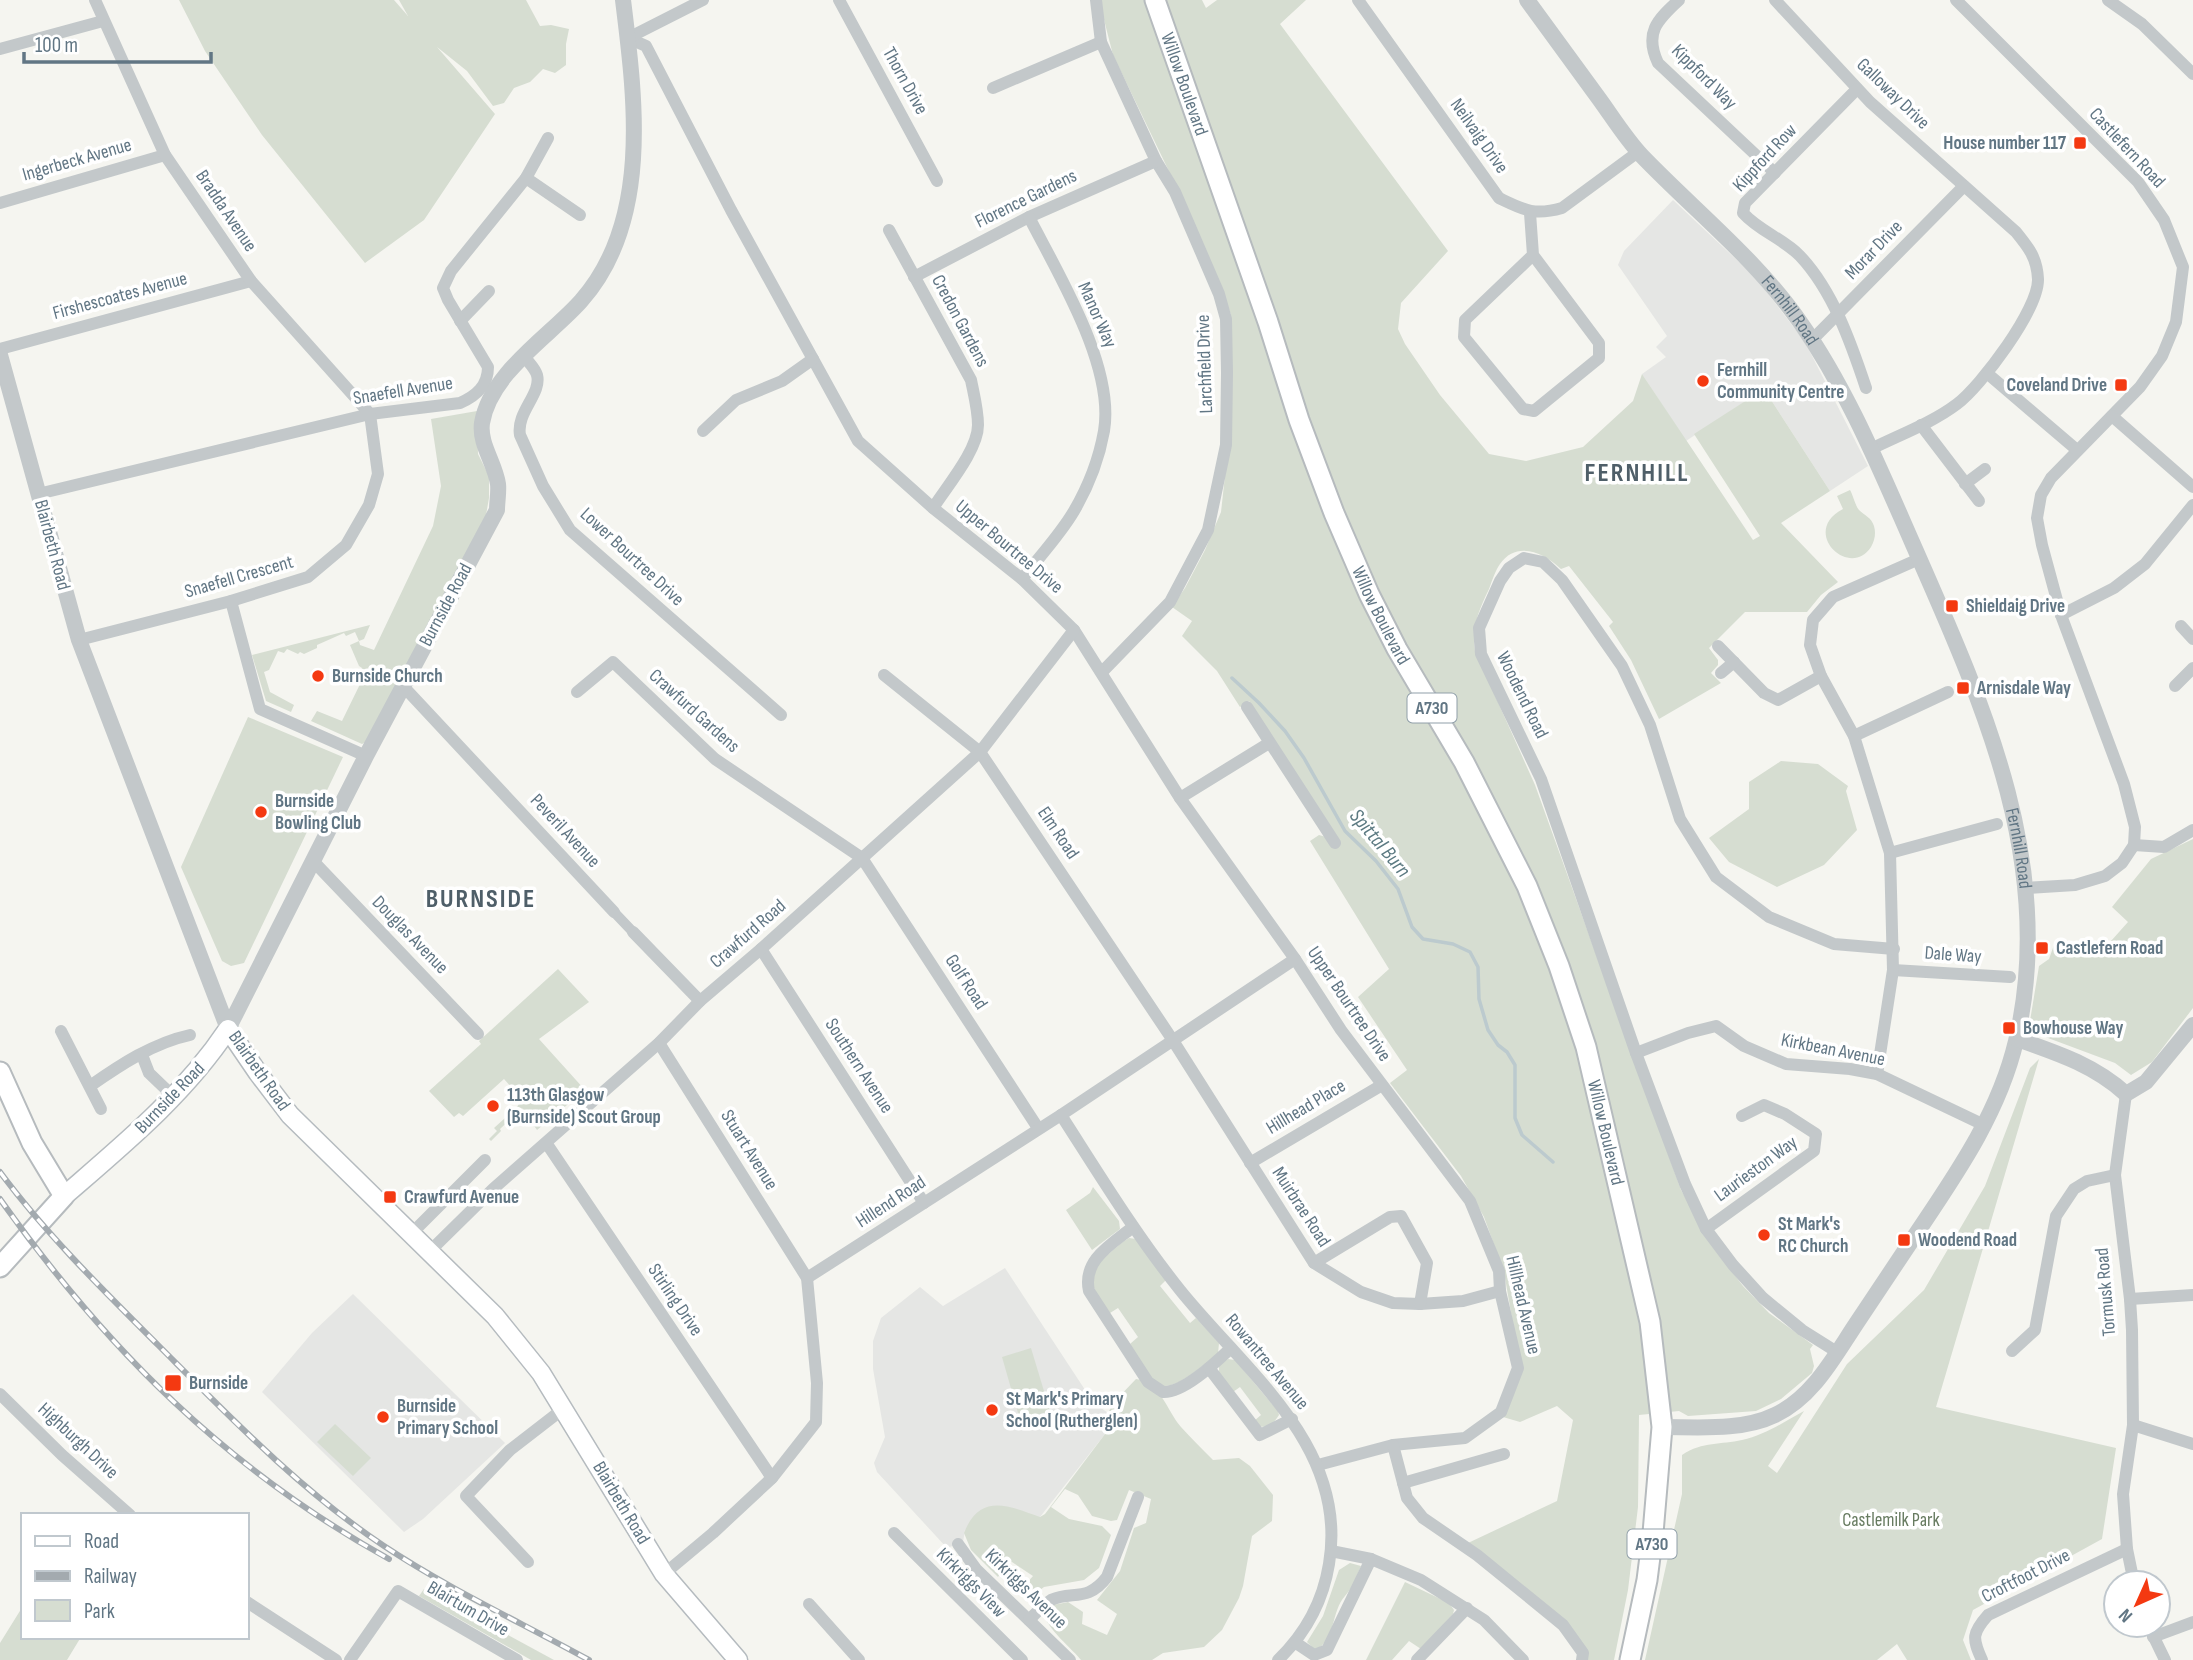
<svg xmlns="http://www.w3.org/2000/svg" width="2193" height="1660" viewBox="0 0 2193 1660" font-family="'Sofia Sans Condensed',sans-serif">
<style>
.built{fill:#e5e6e4}
.green{fill:#d6ddd1}
.lines{fill:none;stroke-linecap:round;stroke-linejoin:round}
.stream{stroke:#bccace;stroke-width:3.5}
.secondary-casing{stroke:#b5bbbf;stroke-width:21}
.primary-casing{stroke:#b6bbbe;stroke-width:23}
.pedestrian{stroke:#c3c8ca;stroke-width:10}
.minor{stroke:#c3c8ca;stroke-width:12}
.tertiary{stroke:#c3c8ca;stroke-width:16}
.secondary{stroke:#fff;stroke-width:18}
.primary{stroke:#fff;stroke-width:19}
.rail-casing{stroke:#a3aaaf;stroke-width:6}
.rail{stroke:#fff;stroke-width:3.5;stroke-dasharray:10;stroke-linecap:butt}
.poi-dot{fill:#f43911;stroke:#fff;stroke-width:2.5}
.labels{text-anchor:middle;dominant-baseline:central;stroke-width:7;stroke-linejoin:round;paint-order:stroke}
.shield{fill:#fff;stroke:#909fa9;stroke-width:2}
.shield-label{font-size:18px;font-weight:bold;fill:#617684}
.street-label{font-size:19px;fill:#617684;stroke:#fff}
.poi-label{font-size:19px;font-weight:bold;fill:#617684;stroke:#fff;text-anchor:start}
.park-label{font-size:19px;fill:#677b60;stroke:#fff}
.water-label{font-size:21px;font-style:italic;fill:#5c7a82;stroke:#fff}
.district-label{font-size:26px;font-weight:bold;letter-spacing:2px;fill:#4f5f69;stroke:#fff}
</style>
<rect width="100%" height="100%" fill="#f5f5f0"/>
<g class="built">
<polygon points="1673,200 1756,278 1805,342 1868,466 1830,491 1764,389 1686,441 1642,374 1666,357 1656,347 1667,336 1618,265 1624,251"/>
<polygon points="1005,1268 1093,1402 1108,1413 1105,1434 1040,1517 965,1530 963,1542 947,1548 877,1472 874,1463 885,1437 873,1369 873,1341 881,1318 920,1287 943,1306"/>
<polygon points="353,1294 505,1443 423,1519 404,1532 262,1392 312,1333"/>
</g>
<g class="green">
<polygon points="179,0 394,0 408,16 399,0 526,0 540,26 551,25 569,29 566,44 566,65 555,73 543,69 530,82 514,88 504,103 493,106 467,71 437,47 495,114 424,220 365,263 262,135 205,51"/>
<path d="M1099,0H1202L1206,8L1217,0H1306L1280,24L1448,251L1401,303L1398,329L1405,344L1440,395L1489,454L1526,461L1583,447L1633,401L1642,374L1753,540L1760,536L1694,434L1764,389L1830,491L1781,523L1838,582L1821,595L1807,612H1745L1709,648L1718,660V665L1711,673L1721,683L1659,719L1631,660L1609,626L1613,622L1569,566L1561,569C1544,553 1517,540 1500,564C1495,571 1492,581 1489,589C1479,610 1471,628 1475,651L1535,785L1681,1190L1719,1255L1743,1286L1769,1313L1813,1345L1810,1349L1814,1366L1812,1373L1781,1399L1756,1411L1688,1416L1679,1411L1639,1415L1638,1507L1628,1590L1614,1660H1587L1588,1657L1468,1543L1557,1501L1573,1420L1557,1406L1520,1422L1503,1417L1517,1386L1515,1336L1504,1272L1484,1217L1461,1176L1390,1083L1407,1070L1358,997L1389,969L1310,841L1319,835L1340,841L1249,701L1240,707L1217,671L1182,636L1192,621L1172,607L1185,588L1205,550L1221,512L1229,440L1231,315L1218,278L1191,217L1113,55Z"/>
<polygon points="477,411 478,454 489,476 489,498 486,515 368,741 362,744 311,721 317,711 342,721 363,678 359,675 362,668 359,666 350,645 359,641 355,632 346,636 344,633 317,645 317,648 304,654 300,652 298,654 287,649 284,653 278,651 269,670 264,672 270,692 294,705 291,712 266,701 252,655 370,625 364,639 359,641 360,645 374,650 433,526 441,486 431,419"/>
<path d="M1850,490C1853,495 1855,505 1859,510C1865,516 1871,517 1874,526C1876,533 1875,540 1871,547C1850,580 1799,532 1843,509L1837,496Z"/>
<polygon points="248,717 343,757 244,963 231,966 222,961 181,867"/>
<polygon points="1781,761 1818,764 1848,786 1846,791 1857,830 1824,865 1777,887 1729,862 1709,838 1749,809 1749,782"/>
<polygon points="2193,839 2193,1008 2152,1062 2131,1075 2115,1063 2040,1035 2030,1021 2039,966 2049,959 2054,945 2111,941 2128,922 2112,907 2151,859"/>
<polygon points="558,969 589,1002 539,1039 585,1090 537,1130 522,1108 500,1129 501,1131 491,1141 489,1139 497,1131 494,1128 517,1107 522,1099 504,1079 463,1116 459,1113 454,1117 429,1091 481,1044 479,1041"/>
<path d="M2039,1059L1936,1407L2116,1448L2102,1539L1973,1610L1963,1640L1971,1660H1907L1897,1644L1877,1660H1645L1682,1494V1455C1703,1441 1721,1445 1742,1440C1765,1435 1784,1422 1804,1411L1768,1466L1777,1473L1847,1364L1924,1290L1985,1186L2030,1068Z"/>
<polygon points="1093,1187 1119,1221 1120,1229 1092,1250 1066,1210 1090,1193"/>
<path d="M1129,1238L1136,1239L1166,1280L1160,1286L1190,1323L1196,1318L1219,1343L1218,1354C1203,1364 1172,1396 1155,1383C1147,1376 1136,1354 1130,1344L1138,1337L1118,1308L1110,1313C1094,1291 1082,1277 1106,1256C1114,1250 1120,1243 1129,1238Z"/>
<polygon points="1031,1348 1050,1411 1020,1420 1002,1357"/>
<path d="M1228,1359L1235,1360L1278,1411L1279,1415C1274,1423 1268,1429 1258,1426L1254,1421L1261,1415L1240,1387L1233,1392L1219,1374V1365Z"/>
<path d="M1136,1379C1160,1381 1167,1411 1181,1427C1191,1438 1202,1449 1213,1460L1239,1458L1250,1466L1273,1495L1272,1521L1252,1536L1243,1586L1239,1598L1222,1630L1204,1647L1163,1653L1152,1660H1081C1074,1650 1038,1622 1046,1610C1050,1604 1061,1604 1068,1602L1083,1612L1082,1624L1107,1635L1117,1614L1097,1600L1120,1571L1134,1528L1146,1523L1151,1499L1129,1490L1117,1520L1111,1521L1092,1516L1078,1495L1065,1489L1051,1507L1069,1519L1102,1526L1111,1535L1099,1568L1084,1580L1044,1587L1028,1599L1017,1594L1033,1576L1009,1560L998,1577L971,1550L964,1533C980,1492 1009,1506 1040,1517L1045,1514L1105,1434L1108,1413L1114,1402Z"/>
<polygon points="335,1424 371,1458 353,1476 317,1442"/>
<path d="M1350,1563L1361,1566C1355,1580 1354,1585 1345,1596C1331,1611 1336,1641 1315,1650L1307,1642L1323,1616L1339,1570Z"/>
<polygon points="1405,1582 1449,1603 1454,1610 1453,1614 1421,1649 1409,1641 1392,1660 1366,1660"/>
<polygon points="424,1589 554,1660 531,1660 419,1596"/>
<polygon points="23,1606 23,1637 81,1637 67,1660 0,1660 0,1643"/>
</g>
<g class="lines">
<polyline class="stream" points="1232,678 1259,703 1285,731 1304,758 1345,831 1376,861 1398,889 1412,927 1423,939 1453,944 1470,952 1478,967 1479,999 1488,1030 1498,1045 1507,1052 1515,1065 1515,1118 1522,1135 1553,1162"/>
<g class="secondary-casing">
<path id="secondary" d="M64,1196C124,1144 184,1095 228,1029L258,1073L290,1115L495,1316L541,1373L664,1574L738,1660"/>
</g>
<g class="primary-casing">
<g id="primary">
<path id="s2" d="M1155,0L1268,322L1299,420L1334,513L1369,594L1397,649L1464,762L1527,886L1559,966L1586,1047L1650,1322L1662,1427L1653,1533L1647,1580L1630,1660"/>
<polyline points="0,1072 32,1143 64,1196 0,1267"/>
</g>
</g>
<polyline class="pedestrian" points="614,912 633,932"/>
<g class="minor">
<polyline points="839,0 937,181"/>
<polyline points="1096,0 1101,42 1156,161 1175,192 1219,294 1226,319 1227,373 1226,445 1208,530 1170,602 1102,672"/>
<path d="M1358,0L1499,198C1524,210 1534,216 1562,208L1638,152"/>
<path d="M1679,0C1657,20 1644,33 1658,63L1775,173"/>
<path d="M1775,0L1870,102L2016,232C2029,248 2037,258 2038,279C2039,309 1981,386 1957,404C1932,423 1899,435 1871,449"/>
<polyline points="1956,0 2138,182 2164,220 2183,267 2176,322 2162,356 2140,387 2051,478 2041,495 2037,518 2042,545 2061,615 2124,784 2135,827 2134,845 2122,863 2105,876 2075,885 2026,888"/>
<polyline points="2108,0 2142,24 2193,74"/>
<polyline points="628,38 646,46 731,210 858,441 933,508 1022,579 1074,630 1180,798 1295,959 1341,1030 1470,1201 1499,1271 1500,1291 1518,1368 1501,1412 1465,1438 1393,1445 1318,1465"/>
<polyline points="628,38 703,0"/>
<polyline points="0,49 103,21"/>
<polyline points="993,88 1101,42"/>
<path d="M1857,89L1745,203L1743,213C1759,231 1784,239 1800,256C1833,291 1851,343 1866,388"/>
<polyline points="526,178 580,215"/>
<polyline points="0,203 165,155"/>
<polyline points="1530,213 1533,255 1599,343 1599,358 1534,411 1523,409 1464,337 1465,320 1533,255"/>
<path d="M889,230L971,380C974,395 978,410 978,425C978,450 947,486 933,508"/>
<polyline points="914,277 1029,217 1156,161"/>
<polyline points="460,321 489,291"/>
<polyline points="1812,340 1964,186"/>
<polyline points="0,349 251,281"/>
<path d="M524,356C528,362 535,368 537,375C542,394 516,412 520,435L543,486L570,530L781,715"/>
<polyline points="1988,374 2077,450"/>
<polyline points="2112,416 2193,487"/>
<polyline points="1921,425 1979,501"/>
<polyline points="703,431 736,400 782,381 813,359"/>
<polyline points="1965,484 1985,469"/>
<path d="M38,494L370,414L460,403C476,396 488,386 488,367L448,300L443,288L451,271L526,178L548,138"/>
<path d="M1022,579C1039,557 1060,535 1074,511C1088,487 1099,459 1104,431C1115,366 1058,274 1029,217"/>
<polyline points="231,601 260,709 366,756"/>
<polyline points="2061,615 2114,588 2145,564 2193,505"/>
<polyline points="2181,626 2193,639"/>
<polyline points="79,640 231,601 308,577 346,545 369,505 378,474 370,414 251,281 165,155 95,0"/>
<polyline points="1718,646 1764,693 1778,700 1821,676"/>
<polyline points="1721,673 1734,662"/>
<polyline points="884,675 980,752 1172,1039 1314,1263 1361,1292 1393,1303 1420,1304 1463,1301 1500,1291"/>
<polyline points="403,686 614,912"/>
<polyline points="2175,686 2193,668"/>
<polyline points="577,692 613,662 715,759 862,858 1038,1128"/>
<polyline points="1247,707 1335,843"/>
<polyline points="1854,736 1948,692"/>
<polyline points="1180,798 1269,743"/>
<polyline points="2134,845 2164,847 2193,830"/>
<polyline points="1890,853 1997,824"/>
<polyline points="314,862 478,1034"/>
<polyline points="633,932 700,1001"/>
<polyline points="761,949 924,1203"/>
<polyline points="1893,970 2010,977"/>
<polyline points="61,1031 101,1109"/>
<polyline points="659,1043 807,1278 817,1383 816,1422 772,1478 713,1533 664,1574"/>
<polyline points="1636,1053 1688,1033 1716,1026 1744,1046 1786,1064 1850,1069 1877,1074 1984,1125"/>
<polyline points="142,1055 149,1073 174,1097"/>
<polyline points="1877,1074 1893,970 1890,853 1854,736 1821,676 1810,645 1813,620 1833,597 1919,559"/>
<path d="M90,1086C120,1065 153,1043 190,1035"/>
<polyline points="2126,1094 2115,1175 2130,1299 2132,1330 2133,1425 2123,1494 2127,1549 2134,1583"/>
<path d="M1061,1115C1099,1174 1136,1235 1180,1290C1245,1371 1349,1447 1329,1564C1323,1601 1305,1634 1278,1660"/>
<polyline points="547,1144 772,1478"/>
<polyline points="1250,1163 1382,1085"/>
<path d="M1133,1227C1112,1244 1082,1260 1089,1291L1148,1382L1163,1392C1184,1393 1216,1362 1231,1348"/>
<polyline points="1706,1229 1814,1151 1816,1134 1785,1114 1764,1105 1742,1116"/>
<polyline points="412,1233 485,1160"/>
<polyline points="430,1251 493,1189 659,1043 700,1001 761,949 980,752 1074,630"/>
<polyline points="1314,1263 1390,1217 1401,1216 1427,1263 1420,1304"/>
<polyline points="807,1278 1061,1115 1295,959"/>
<polyline points="2130,1299 2193,1295"/>
<polyline points="2012,1351 2035,1330 2056,1216 2074,1189 2087,1181 2115,1175"/>
<polyline points="1837,1352 1802,1330 1763,1298 1733,1265 1706,1229 1685,1184 1636,1053 1541,779 1481,654 1479,628 1500,581 1509,568 1524,558 1543,562 1562,580 1622,666 1650,725 1680,819 1716,877 1769,917 1834,944 1894,949"/>
<polyline points="1209,1368 1260,1435 1292,1419"/>
<polyline points="0,1394 62,1455 130,1515"/>
<polyline points="2133,1425 2193,1444"/>
<polyline points="1393,1445 1407,1498 1423,1518 1477,1555 1563,1625 1583,1653 1582,1660"/>
<polyline points="1403,1483 1504,1454"/>
<polyline points="894,1533 1022,1660"/>
<polyline points="958,1544 976,1569 1070,1660"/>
<polyline points="1331,1551 1371,1559 1421,1580 1484,1620 1523,1660"/>
<polyline points="528,1562 466,1496 510,1450 563,1409"/>
<polyline points="247,1602 336,1660"/>
<polyline points="809,1604 859,1660"/>
<path d="M1029,1620C1036,1613 1043,1605 1051,1600C1072,1590 1087,1603 1107,1577L1138,1497"/>
<polyline points="2148,1625 2165,1660"/>
<polyline points="2153,1637 2193,1622"/>
<polyline points="1296,1643 1314,1655 1327,1650 1371,1559"/>
<polyline points="350,1660 398,1591 517,1660"/>
<polyline points="1417,1660 1467,1608"/>
<path d="M1982,1660C1972,1638 1972,1633 1988,1615L2127,1549"/>
</g>
<g class="tertiary">
<path id="s1" d="M1527,0C1551,33 1575,66 1600,100C1613,118 1626,139 1642,156C1695,211 1756,259 1800,322C1847,389 1879,467 1912,542C1981,699 2058,865 2016,1041C1998,1117 1952,1180 1910,1243C1892,1270 1874,1297 1856,1324C1834,1357 1813,1397 1775,1415C1742,1431 1699,1427 1662,1427"/>
<polyline points="0,355 79,640 228,1029"/>
<path d="M228,1029L366,756L497,510C497,502 499,492 498,484C495,463 479,444 482,423C490,373 550,336 581,301C652,221 635,97 623,0"/>
<path d="M2017,1039C2057,1053 2094,1065 2126,1094L2146,1082L2193,1025"/>
</g>
<use href="#secondary" class="secondary"/>
<use href="#primary" class="primary"/>
<g class="rail-casing">
<g id="rail">
<path d="M0,1172C46,1234 103,1290 158,1345C229,1416 300,1490 384,1546C449,1589 520,1622 589,1660"/>
<path d="M0,1199C107,1350 227,1469 389,1559"/>
</g>
</g>
<use href="#rail" class="rail"/>
</g>
<g class="poi-dot">
<rect x="2073" y="136" width="14" height="14" rx="3.5"/>
<circle cx="1703" cy="381" r="7"/>
<rect x="2114" y="378" width="14" height="14" rx="3.5"/>
<rect x="1945" y="599" width="14" height="14" rx="3.5"/>
<circle cx="318" cy="676" r="7"/>
<rect x="1956" y="681" width="14" height="14" rx="3.5"/>
<circle cx="261" cy="812" r="7"/>
<rect x="2035" y="941" width="14" height="14" rx="3.5"/>
<rect x="2002" y="1021" width="14" height="14" rx="3.5"/>
<circle cx="493" cy="1106" r="7"/>
<rect x="383" y="1190" width="14" height="14" rx="3.5"/>
<circle cx="1764" cy="1235" r="7"/>
<rect x="1897" y="1233" width="14" height="14" rx="3.5"/>
<rect x="164" y="1374" width="18" height="18" rx="3.5"/>
<circle cx="992" cy="1410" r="7"/>
<circle cx="383" cy="1417" r="7"/>
</g>
<g class="labels">
<g class="shield">
<rect x="1407.5" y="693.5" width="49" height="29" rx="5"/>
<rect x="1627.5" y="1529.5" width="49" height="29" rx="5"/>
</g>
<g class="shield-label">
<text x="1432" y="708">A730</text>
<text x="1652" y="1544">A730</text>
</g>
<g class="street-label">
<text transform="translate(1704 77) rotate(45)">Kippford Way</text>
<text transform="translate(905 81) rotate(61)">Thorn Drive</text>
<text stroke="none"><textPath href="#s2" startOffset="89">Willow Boulevard</textPath></text>
<text transform="translate(1893 94) rotate(44)">Galloway Drive</text>
<text transform="translate(1479 136) rotate(55)">Neilvaig Drive</text>
<text transform="translate(2127 148) rotate(47)">Castlefern Road</text>
<text transform="translate(1765 158) rotate(-47)">Kippford Row</text>
<text transform="translate(77 160) rotate(-16)">Ingerbeck Avenue</text>
<text transform="translate(1026 199) rotate(-26)">Florence Gardens</text>
<text transform="translate(226 211) rotate(56)">Bradda Avenue</text>
<text transform="translate(1874 250) rotate(-46)">Morar Drive</text>
<text transform="translate(120 296) rotate(-15)">Firshescoates Avenue</text>
<text stroke="none"><textPath href="#s1" startOffset="408">Fernhill Road</textPath></text>
<text transform="translate(1097 315) rotate(66)">Manor Way</text>
<text transform="translate(960 321) rotate(62)">Credon Gardens</text>
<text transform="translate(1205 364) rotate(-92)">Larchfield Drive</text>
<text transform="translate(403 391) rotate(-9)">Snaefell Avenue</text>
<text transform="translate(52 545) rotate(75)">Blairbeth Road</text>
<text transform="translate(1009 547) rotate(40)">Upper Bourtree Drive</text>
<text transform="translate(632 557) rotate(43)">Lower Bourtree Drive</text>
<text transform="translate(239 577) rotate(-16)">Snaefell Crescent</text>
<text transform="translate(446 605) rotate(-62)">Burnside Road</text>
<text stroke="none"><textPath href="#s2" startOffset="656">Willow Boulevard</textPath></text>
<text transform="translate(1522 695) rotate(64)">Woodend Road</text>
<text transform="translate(694 711) rotate(42)">Crawfurd Gardens</text>
<text transform="translate(565 831) rotate(47)">Peveril Avenue</text>
<text transform="translate(1058 833) rotate(56)">Elm Road</text>
<text stroke="none"><textPath href="#s1" startOffset="996">Fernhill Road</textPath></text>
<text transform="translate(748 934) rotate(-41)">Crawfurd Road</text>
<text transform="translate(410 935) rotate(46)">Douglas Avenue</text>
<text transform="translate(1953 955) rotate(4)">Dale Way</text>
<text transform="translate(966 982) rotate(57)">Golf Road</text>
<text transform="translate(1349 1004) rotate(56)">Upper Bourtree Drive</text>
<text transform="translate(1833 1050) rotate(11)">Kirkbean Avenue</text>
<text transform="translate(859 1066) rotate(57)">Southern Avenue</text>
<text transform="translate(259 1071) rotate(55)">Blairbeth Road</text>
<text transform="translate(170 1098) rotate(-46)">Burnside Road</text>
<text transform="translate(1306 1107) rotate(-31)">Hillhead Place</text>
<text stroke="none"><textPath href="#s2" startOffset="1223">Willow Boulevard</textPath></text>
<text transform="translate(749 1150) rotate(58)">Stuart Avenue</text>
<text transform="translate(1756 1169) rotate(-36)">Laurieston Way</text>
<text transform="translate(891 1202) rotate(-33)">Hillend Road</text>
<text transform="translate(1301 1207) rotate(57)">Muirbrae Road</text>
<text transform="translate(2106 1292) rotate(-95)">Tormusk Road</text>
<text transform="translate(675 1300) rotate(56)">Stirling Drive</text>
<text transform="translate(1523 1305) rotate(77)">Hillhead Avenue</text>
<text transform="translate(1267 1362) rotate(50)">Rowantree Avenue</text>
<text transform="translate(78 1441) rotate(43)">Highburgh Drive</text>
<text transform="translate(621 1503) rotate(59)">Blairbeth Road</text>
<text transform="translate(2026 1576) rotate(-27)">Croftfoot Drive</text>
<text transform="translate(971 1583) rotate(45)">Kirkriggs View</text>
<text transform="translate(1026 1589) rotate(44)">Kirkriggs Avenue</text>
<text transform="translate(468 1609) rotate(30)">Blairtum Drive</text>
</g>
<g class="poi-label">
<text x="2066" y="143" text-anchor="end">House number 117</text>
<text x="1717" y="370">Fernhill<tspan x="1717" dy="22">Community Centre</tspan></text>
<text x="2107" y="385" text-anchor="end">Coveland Drive</text>
<text x="1966" y="606">Shieldaig Drive</text>
<text x="332" y="676">Burnside Church</text>
<text x="1977" y="688">Arnisdale Way</text>
<text x="275" y="801">Burnside<tspan x="275" dy="22">Bowling Club</tspan></text>
<text x="2056" y="948">Castlefern Road</text>
<text x="2023" y="1028">Bowhouse Way</text>
<text x="507" y="1095">113th Glasgow<tspan x="507" dy="22">(Burnside) Scout Group</tspan></text>
<text x="404" y="1197">Crawfurd Avenue</text>
<text x="1778" y="1224">St Mark's<tspan x="1778" dy="22">RC Church</tspan></text>
<text x="1918" y="1240">Woodend Road</text>
<text x="189" y="1383">Burnside</text>
<text x="1006" y="1399">St Mark's Primary<tspan x="1006" dy="22">School (Rutherglen)</tspan></text>
<text x="397" y="1406">Burnside<tspan x="397" dy="22">Primary School</tspan></text>
</g>
<g class="park-label">
<text x="1891" y="1520">Castlemilk Park</text>
</g>
<g class="water-label">
<text transform="translate(1380 843) rotate(50)">Spittal Burn</text>
</g>
<g class="district-label">
<text x="1637" y="473">FERNHILL</text>
<text x="481" y="899">BURNSIDE</text>
</g>
</g>
<rect x="21" y="1513" width="228" height="126" fill="#ffffff" stroke="#c0c8ce" stroke-width="2"/>
<rect x="35" y="1536" width="35" height="10" fill="#ffffff" stroke="#c0c8ce" stroke-width="2"/>
<text x="84" y="1548" font-size="21" fill="#617684">Road</text>
<rect x="35" y="1571" width="35" height="10" fill="#a3aaaf" stroke="#c0c8ce" stroke-width="2"/>
<text x="84" y="1583" font-size="21" fill="#617684">Railway</text>
<rect x="35" y="1600" width="35" height="21" fill="#d6ddd1" stroke="#c0c8ce" stroke-width="2"/>
<text x="84" y="1618" font-size="21" fill="#617684">Park</text>
<g transform="translate(2137 1604) rotate(225)"><circle r="33" fill="#ffffff" stroke="#c0c8ce" stroke-width="2"/>
<path d="M0-5L12 26L0 18L-12 26Z" fill="#f43911"/>
<text y="-10" font-size="19" font-weight="bold" text-anchor="middle" fill="#617684">N</text>
</g>
<path d="M24 52v10h187v-10" fill="none" stroke="#617684" stroke-width="3.5"/>
<text x="35" y="52" font-size="21" fill="#617684" stroke="#ffffff" stroke-width="5" paint-order="stroke">100 m</text>
</svg>
